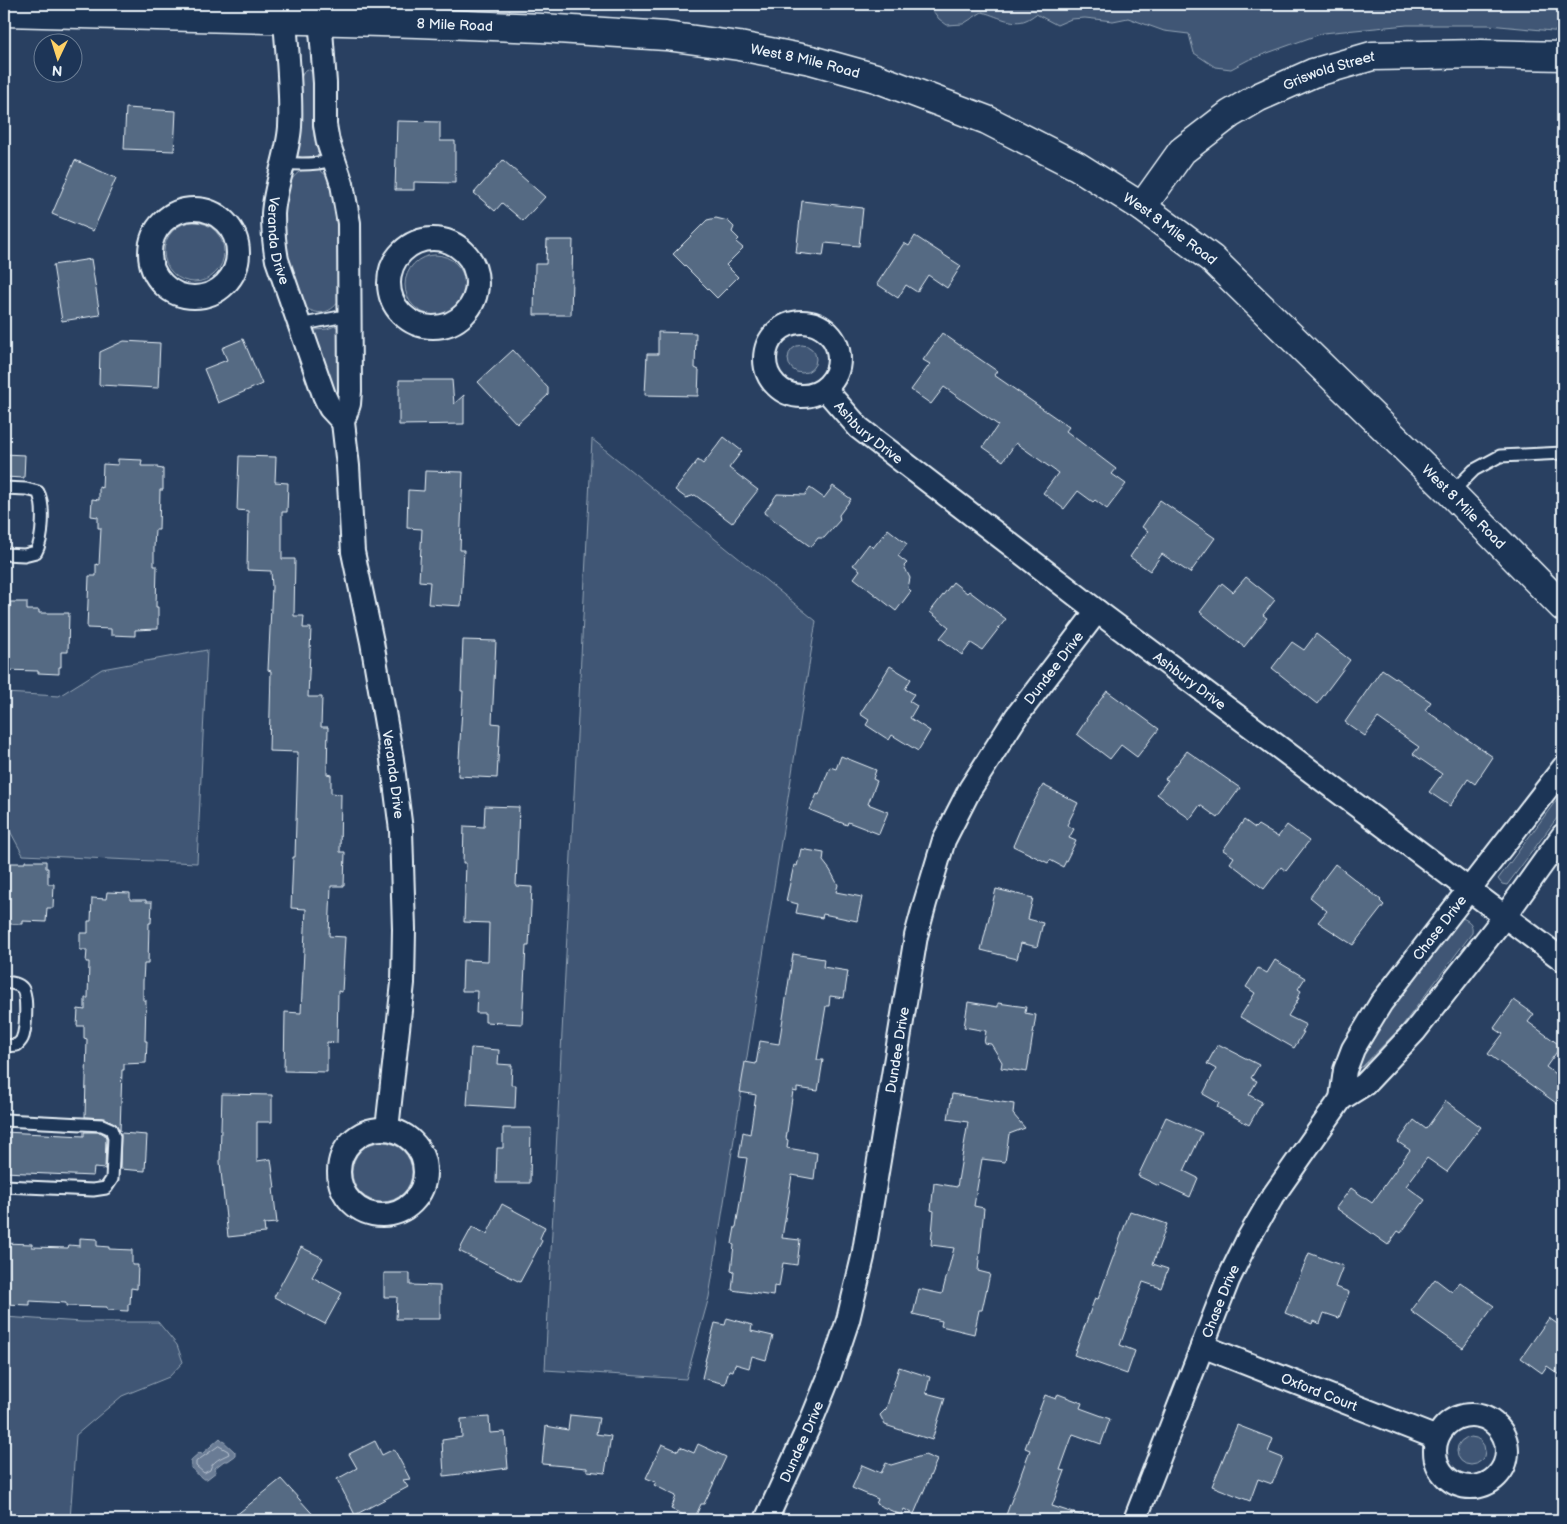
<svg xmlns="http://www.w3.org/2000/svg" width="1567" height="1524" viewBox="0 0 1567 1524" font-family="'Balsamiq Sans',sans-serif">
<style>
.green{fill:#415774;stroke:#94a4b6}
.water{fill:#6b7c95;stroke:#9dabbd}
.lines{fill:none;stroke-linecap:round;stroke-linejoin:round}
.shore{stroke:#b6c2d0;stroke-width:1}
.building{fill:#556a83;stroke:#e8f1f8}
.lane-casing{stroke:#e8f1f8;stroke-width:15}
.street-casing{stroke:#e8f1f8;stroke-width:26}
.secondary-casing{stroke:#e8f1f8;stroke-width:31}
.lane{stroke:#1d3557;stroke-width:11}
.street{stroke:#1d3557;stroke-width:22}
.secondary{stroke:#1d3557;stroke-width:28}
.labels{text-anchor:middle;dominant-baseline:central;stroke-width:4;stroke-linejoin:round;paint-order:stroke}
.street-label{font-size:14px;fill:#e8f1f8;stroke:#1d3557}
</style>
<rect width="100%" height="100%" fill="#294061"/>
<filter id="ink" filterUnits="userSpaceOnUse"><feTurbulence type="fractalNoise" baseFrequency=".02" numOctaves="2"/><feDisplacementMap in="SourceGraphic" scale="10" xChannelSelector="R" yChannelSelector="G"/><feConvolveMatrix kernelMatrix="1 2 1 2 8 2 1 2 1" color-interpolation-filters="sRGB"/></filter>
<g filter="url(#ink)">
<g class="green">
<path d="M928,4H1563V32L1489,25H1407L1355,30L1323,33L1248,60L1231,69L1215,67L1194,53L1189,34L1164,31L1128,18L1113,21L1085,18L1071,19L1057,25L1036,14C1033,16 1029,19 1026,20C1013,26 995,15 982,12L963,24L947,25L939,19Z"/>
<polygon points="308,69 311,71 314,78 314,136 319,155 307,159 298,156 301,128 301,78 304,71"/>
<path d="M312,167L319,169L330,179L340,216L339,301C330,314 317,316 305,307C295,278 282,250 281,220C281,212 284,204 286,196C289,181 295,170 312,167Z"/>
<circle cx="194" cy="252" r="30"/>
<circle cx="435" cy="285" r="30"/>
<polygon points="335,326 339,327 340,397 338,398 336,398 313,332 315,330 327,329"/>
<circle cx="802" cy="359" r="14"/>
<polygon points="592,439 816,621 709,1297 686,1379 545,1370"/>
<polygon points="207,650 197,863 23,855 4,820 4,693 59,696 102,669"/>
<polygon points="1563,791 1563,810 1507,885 1502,884 1498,879"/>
<path d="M1462,918C1470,921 1473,924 1472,933L1402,1026L1362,1067H1358L1357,1063L1385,1013L1456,920Z"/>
<circle cx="382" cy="1172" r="30"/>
<polygon points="4,1317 82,1322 158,1322 177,1345 183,1362 169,1377 122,1396 76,1435 70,1520 4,1520"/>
<circle cx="1471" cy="1451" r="14"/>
</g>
<polygon class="water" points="220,1438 235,1452 235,1456 228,1461 224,1461 215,1468 216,1472 207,1479 203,1479 191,1468 191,1460 199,1453 202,1454"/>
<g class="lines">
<path class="shore" d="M219,1446L228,1451L229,1454C221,1458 212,1461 210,1470L204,1473L196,1466V1462Z"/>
</g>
<g class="building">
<polygon points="126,108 176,111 174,151 124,149"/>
<polygon points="397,121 440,122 440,141 455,141 455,183 414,182 414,190 395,190"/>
<polygon points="75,160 116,178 93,231 52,214"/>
<polygon points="503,160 545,197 523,221 502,203 495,211 474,193"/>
<polygon points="802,201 863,208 859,246 825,243 823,256 796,253"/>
<polygon points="716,218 728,221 734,227 732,232 739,239 736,242 743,248 726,265 738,277 717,298 673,254 707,220"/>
<polygon points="915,236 961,266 947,288 928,275 917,292 906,285 898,298 877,284 904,243 909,246"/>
<polygon points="547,240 573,240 571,315 534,315 535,264 546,264"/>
<polygon points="91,259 100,315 62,321 53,265"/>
<polygon points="658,332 696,333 695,368 699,370 698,396 645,395 647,354 658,354"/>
<polygon points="942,333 997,371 994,375 1069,427 1066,431 1116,469 1112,474 1126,484 1107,509 1095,500 1093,502 1078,491 1064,509 1043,493 1058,473 1016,443 1003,461 983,447 998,425 944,387 931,404 911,390 930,364 923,360"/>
<polygon points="243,339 262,384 218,403 204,369 227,360 222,348"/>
<polygon points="124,341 160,343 158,388 99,385 100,352"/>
<polygon points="513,350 548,388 548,395 517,424 478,382"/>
<polygon points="399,380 452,380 454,404 464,395 464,424 399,425"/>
<polygon points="724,437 742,451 729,468 758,490 732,523 695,495 686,498 675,490 698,460 703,464"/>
<polygon points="4,454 25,455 24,478 4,477"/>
<polygon points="239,456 276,457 275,482 288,483 287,512 282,512 282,559 295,559 294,616 304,616 303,628 311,628 308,697 322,697 321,727 328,727 327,774 331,775 331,793 341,794 340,852 345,852 344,886 331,886 329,936 345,937 342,992 338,991 337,1043 327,1042 327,1072 284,1071 285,1012 301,1013 306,909 291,908 293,857 295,857 298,752 269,751 271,671 268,670 272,587 271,571 247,570 248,511 237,510"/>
<polygon points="118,459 142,460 141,466 157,466 157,468 163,469 163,490 160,490 159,530 155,530 154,548 154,566 157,566 156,607 158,607 158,629 135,630 135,636 111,635 111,629 87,628 89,576 96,576 96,564 99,565 101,528 98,528 98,517 91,516 92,499 99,500 99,487 102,488 103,464 118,465"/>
<polygon points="425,471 463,472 460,550 464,550 461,606 428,604 430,582 419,581 422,529 407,528 408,490 424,491"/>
<polygon points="833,486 851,499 839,515 840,520 824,538 818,538 811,547 764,513 777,494 805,495 810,488 824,498"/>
<polygon points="1160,500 1215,538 1190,573 1162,554 1150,571 1130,557 1148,531 1142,527"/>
<polygon points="888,529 907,544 898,556 907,563 904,566 910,578 908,588 911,591 896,611 854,578 860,570 853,565 869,544 873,548"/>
<polygon points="1246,577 1275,600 1263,615 1267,618 1244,647 1200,612 1222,583 1233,592"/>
<polygon points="953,582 967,593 969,591 1006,619 982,650 971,643 962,655 940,638 949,627 930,612"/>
<polygon points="10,602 27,602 27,610 39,610 39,613 69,613 68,652 61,652 61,667 59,667 59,674 38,673 38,671 4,670 4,609 10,609"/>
<polygon points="1316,634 1350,660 1317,704 1272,668 1292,642 1304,650"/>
<polygon points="463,640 496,641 492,723 500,724 497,778 458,776 463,691 461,691"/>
<polygon points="890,666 911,679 905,689 914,694 909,701 917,706 910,718 930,731 918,751 892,735 889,740 866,725 869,720 860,714"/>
<polygon points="1382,669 1431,702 1425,710 1493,757 1475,784 1468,779 1450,806 1429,792 1442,774 1413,754 1419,747 1378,718 1365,736 1345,722"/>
<polygon points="1107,691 1159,729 1137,757 1121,745 1110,759 1077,734 1087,719 1086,719"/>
<polygon points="1187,751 1240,788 1218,818 1200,805 1190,819 1157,794 1168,780 1165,779"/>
<polygon points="841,756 876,770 873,779 877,781 868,804 888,812 879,834 848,822 847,825 810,810 817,794 819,795 830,767 836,769"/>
<polygon points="1043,785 1078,803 1067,825 1074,829 1069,838 1076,841 1063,867 1050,860 1048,863 1013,846 1024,820"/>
<polygon points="485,806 519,807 516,886 532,887 529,946 526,946 522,1024 485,1022 485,1013 476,1013 477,991 462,991 463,960 488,961 489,923 464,922 466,863 463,863 464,826 484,827"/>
<polygon points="1244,820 1255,828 1258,825 1278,837 1287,825 1309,841 1286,871 1281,867 1264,889 1230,863 1234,857 1223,850"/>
<polygon points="801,849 824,853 823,861 830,870 838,885 836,892 862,897 857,921 823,914 822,918 796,913 798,904 786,901 794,865 797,866"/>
<polygon points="25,861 46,861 46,868 48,868 48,884 54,884 53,908 47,908 46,922 23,921 23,924 4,924 4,863 25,863"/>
<polygon points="1335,864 1381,900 1380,901 1384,905 1353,945 1318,922 1327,911 1310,897"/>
<polygon points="996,889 1033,898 1028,919 1043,923 1037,947 1021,943 1017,959 981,950"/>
<polygon points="107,892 130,893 130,900 146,900 146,902 152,902 151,923 149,923 148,964 144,964 143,982 143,1000 146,1000 145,1041 147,1041 146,1063 124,1064 124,1070 122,1070 120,1131 116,1124 105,1118 85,1117 87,1039 84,1038 84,1026 77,1026 78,1009 85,1010 85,998 88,998 89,962 86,962 87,950 80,950 80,933 88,933 88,921 91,921 92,898 106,899"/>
<polygon points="793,954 824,959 823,967 848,971 844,998 830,996 829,1006 826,1006 817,1060 823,1060 818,1091 797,1088 797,1092 793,1091 786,1139 788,1140 787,1148 817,1153 814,1179 792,1175 782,1238 800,1240 797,1265 783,1263 779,1287 774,1286 773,1296 732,1290 734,1272 731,1271 734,1245 732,1244 735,1227 736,1227 747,1158 739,1157 743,1132 750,1134 756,1095 740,1092 745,1062 756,1064 760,1041 779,1044"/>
<polygon points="1275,960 1305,978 1298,989 1301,991 1297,998 1299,998 1288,1016 1306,1025 1302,1032 1304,1032 1294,1048 1240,1017 1255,993 1246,987 1258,968 1267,973"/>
<polygon points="1514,1000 1534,1014 1528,1022 1561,1046 1546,1067 1563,1080 1563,1108 1488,1054 1503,1034 1494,1028"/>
<polygon points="968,1002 998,1007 998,1003 1026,1007 1025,1013 1036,1015 1027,1072 1001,1068 1002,1062 991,1044 984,1043 986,1031 964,1027"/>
<polygon points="1218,1044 1259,1065 1251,1078 1257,1081 1249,1095 1262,1102 1249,1125 1217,1107 1219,1103 1203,1094 1216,1069 1207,1064"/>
<polygon points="471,1048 499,1050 498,1064 512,1065 511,1085 516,1085 515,1108 467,1105"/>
<polygon points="222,1094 272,1095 272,1122 257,1122 257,1161 271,1159 275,1188 273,1188 277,1223 264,1224 265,1233 228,1237 220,1162"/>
<polygon points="952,1094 1014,1104 1013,1114 1025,1128 1009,1134 1005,1162 982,1159 974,1206 984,1208 978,1271 990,1274 982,1310 979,1310 974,1334 941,1326 942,1321 913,1314 919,1289 942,1294 954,1248 931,1245 934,1211 931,1210 934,1183 957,1187 968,1122 948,1119"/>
<polygon points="1446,1101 1481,1127 1447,1172 1427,1158 1406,1186 1425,1200 1401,1233 1398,1231 1388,1245 1336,1208 1351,1188 1372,1203 1410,1150 1398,1142 1414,1120 1426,1129"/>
<polygon points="1166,1117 1202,1133 1184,1171 1198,1178 1190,1197 1160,1183 1159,1186 1138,1176"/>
<polygon points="503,1128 531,1128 530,1183 496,1183 497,1148 503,1148"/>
<polygon points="4,1132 84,1136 84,1132 100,1132 105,1135 106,1138 105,1169 94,1168 93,1176 4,1172"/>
<polygon points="121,1133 147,1135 145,1171 120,1169"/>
<polygon points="502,1204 545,1227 540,1238 542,1241 520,1282 459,1251 472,1227 487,1234"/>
<polygon points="1130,1211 1167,1224 1153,1264 1168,1269 1161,1288 1143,1282 1120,1345 1135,1351 1127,1374 1074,1355 1095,1298 1098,1299"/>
<polygon points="80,1238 97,1239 97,1246 109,1247 109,1249 132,1250 132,1265 138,1265 137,1289 131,1288 130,1304 128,1304 128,1311 107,1310 107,1307 66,1306 66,1303 30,1301 30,1305 4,1304 4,1243 32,1244 32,1247 68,1248 69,1245 80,1246"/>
<polygon points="301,1247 323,1258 312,1277 342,1293 325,1324 274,1297"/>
<polygon points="1309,1253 1343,1266 1335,1287 1349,1292 1339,1318 1324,1313 1320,1324 1313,1321 1312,1324 1285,1313"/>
<polygon points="384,1273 410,1273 410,1285 440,1286 440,1319 396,1319 397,1297 384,1297"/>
<polygon points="1435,1279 1452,1292 1460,1282 1494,1306 1463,1348 1437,1330 1411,1311"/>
<polygon points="727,1318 752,1325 751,1331 773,1336 766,1360 752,1356 749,1368 735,1364 733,1371 729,1370 725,1384 702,1378 706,1361 705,1361 715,1323 725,1325"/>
<polygon points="1549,1318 1563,1328 1563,1377 1547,1366 1542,1373 1521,1358"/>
<polygon points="899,1367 930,1377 926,1393 945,1398 932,1440 885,1425 880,1415 886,1409"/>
<polygon points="1058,1394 1082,1403 1080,1408 1110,1419 1101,1444 1073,1434 1060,1470 1065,1471 1052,1506 1086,1517 1085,1520 1021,1520 1006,1515 1030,1450 1025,1448 1045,1395 1056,1399"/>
<polygon points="570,1415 599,1418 596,1434 611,1436 605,1473 587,1471 587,1468 542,1464 546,1426 568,1430"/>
<polygon points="489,1417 490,1433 505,1432 508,1468 444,1476 442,1440 462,1437 461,1419"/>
<polygon points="1237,1425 1273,1439 1268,1452 1283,1458 1272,1484 1258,1479 1250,1501 1212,1486"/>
<polygon points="375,1441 382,1455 394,1449 410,1479 403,1480 408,1487 355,1515 337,1479 357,1468 349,1454"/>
<polygon points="662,1444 678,1451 680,1447 694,1453 698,1444 726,1457 704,1504 701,1504 694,1520 671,1509 676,1496 654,1485 656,1482 646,1478"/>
<polygon points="925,1455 937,1460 914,1514 904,1509 901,1515 876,1504 878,1499 852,1488 862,1465 881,1473 886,1463 891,1465"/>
<polygon points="281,1479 318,1520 230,1520"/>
</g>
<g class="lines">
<g class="lane-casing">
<g id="lane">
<path d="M284,163C300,165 318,164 334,160"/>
<polyline points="299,325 340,317 351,317"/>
<path d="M4,488L26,489L38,492C45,504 43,540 36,552L24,555L4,554"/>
<polyline points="1451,493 1474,470 1500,456 1563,453"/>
<path d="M4,982C10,983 18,983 22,988C28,994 26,1031 22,1039C22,1040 19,1043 17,1045L4,1046"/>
<polyline points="4,1120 102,1125 111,1129 114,1137 112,1179 106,1188 93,1190 4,1186"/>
</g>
</g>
<g class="street-casing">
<g id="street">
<path id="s1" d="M284,4C286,45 292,86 290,127C288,156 275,184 273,214C273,229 274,244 277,260L324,395L330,408L343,422"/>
<path id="s2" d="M319,4L325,83V125L328,142L342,184L349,223L350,391L349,404L343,422L348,466L353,552L372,642L392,759L401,830L404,929L403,983L387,1129"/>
<circle cx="194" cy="253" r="44"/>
<circle cx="433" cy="283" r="44"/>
<circle cx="802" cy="359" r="37"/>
<path id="s3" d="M825,389L859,428L1097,611L1563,960"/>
<path id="s4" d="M1341,1099L1345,1070L1353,1049L1381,1003L1563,768"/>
<circle cx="382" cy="1172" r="43"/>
<path id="s5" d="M1202,1346L1437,1438"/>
<circle cx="1471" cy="1451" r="36"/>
<path id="s6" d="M766,1520L810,1424L829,1377L848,1320L863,1257L916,936L925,903L944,840L970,789L1016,717L1097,611"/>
<path id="s7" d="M1135,1520L1228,1280L1248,1239L1271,1199L1341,1099L1365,1084L1415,1031L1505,916L1563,835"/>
</g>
</g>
<g class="secondary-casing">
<g id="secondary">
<path id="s8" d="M4,12L418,23L542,28L666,36L739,46L811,60L876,78L908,90L987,120L1077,166L1142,207L1212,259L1451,493L1563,607"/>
<path id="s9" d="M1142,207L1182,151L1230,114L1259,97L1313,73L1372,56L1481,54L1563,56"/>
</g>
</g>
<use href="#lane" class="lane"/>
<use href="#street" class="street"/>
<use href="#secondary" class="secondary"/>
</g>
</g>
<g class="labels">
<g class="street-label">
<text stroke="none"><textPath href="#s8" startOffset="451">8 Mile Road</textPath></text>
<text stroke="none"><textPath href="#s8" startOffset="804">West 8 Mile Road</textPath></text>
<text stroke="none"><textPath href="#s9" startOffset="238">Griswold Street</textPath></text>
<text stroke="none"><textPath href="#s8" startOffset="1209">West 8 Mile Road</textPath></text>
<text stroke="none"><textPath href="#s1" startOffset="239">Veranda Drive</textPath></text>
<text stroke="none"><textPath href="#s3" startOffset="62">Ashbury Drive</textPath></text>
<text stroke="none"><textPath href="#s8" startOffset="1614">West 8 Mile Road</textPath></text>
<text stroke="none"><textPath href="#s6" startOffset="911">Dundee Drive</textPath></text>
<text stroke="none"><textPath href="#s3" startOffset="468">Ashbury Drive</textPath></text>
<text stroke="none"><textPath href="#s2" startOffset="779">Veranda Drive</textPath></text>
<text stroke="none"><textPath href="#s4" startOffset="201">Chase Drive</textPath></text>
<text stroke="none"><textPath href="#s6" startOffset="491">Dundee Drive</textPath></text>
<text stroke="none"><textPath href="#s7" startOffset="235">Chase Drive</textPath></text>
<text stroke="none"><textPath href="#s5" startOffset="126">Oxford Court</textPath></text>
<text stroke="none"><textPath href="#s6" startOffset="86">Dundee Drive</textPath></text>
</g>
</g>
<rect width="1567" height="1524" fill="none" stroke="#1d3557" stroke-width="20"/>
<rect x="10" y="10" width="1547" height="1504" fill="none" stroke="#e8f1f8" stroke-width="2" filter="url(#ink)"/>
<g transform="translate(58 58) rotate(184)"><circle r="24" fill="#1d3557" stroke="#6e8097"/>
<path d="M0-4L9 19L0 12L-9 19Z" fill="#ffd166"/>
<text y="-8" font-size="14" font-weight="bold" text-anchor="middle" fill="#e8f1f8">N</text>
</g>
</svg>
